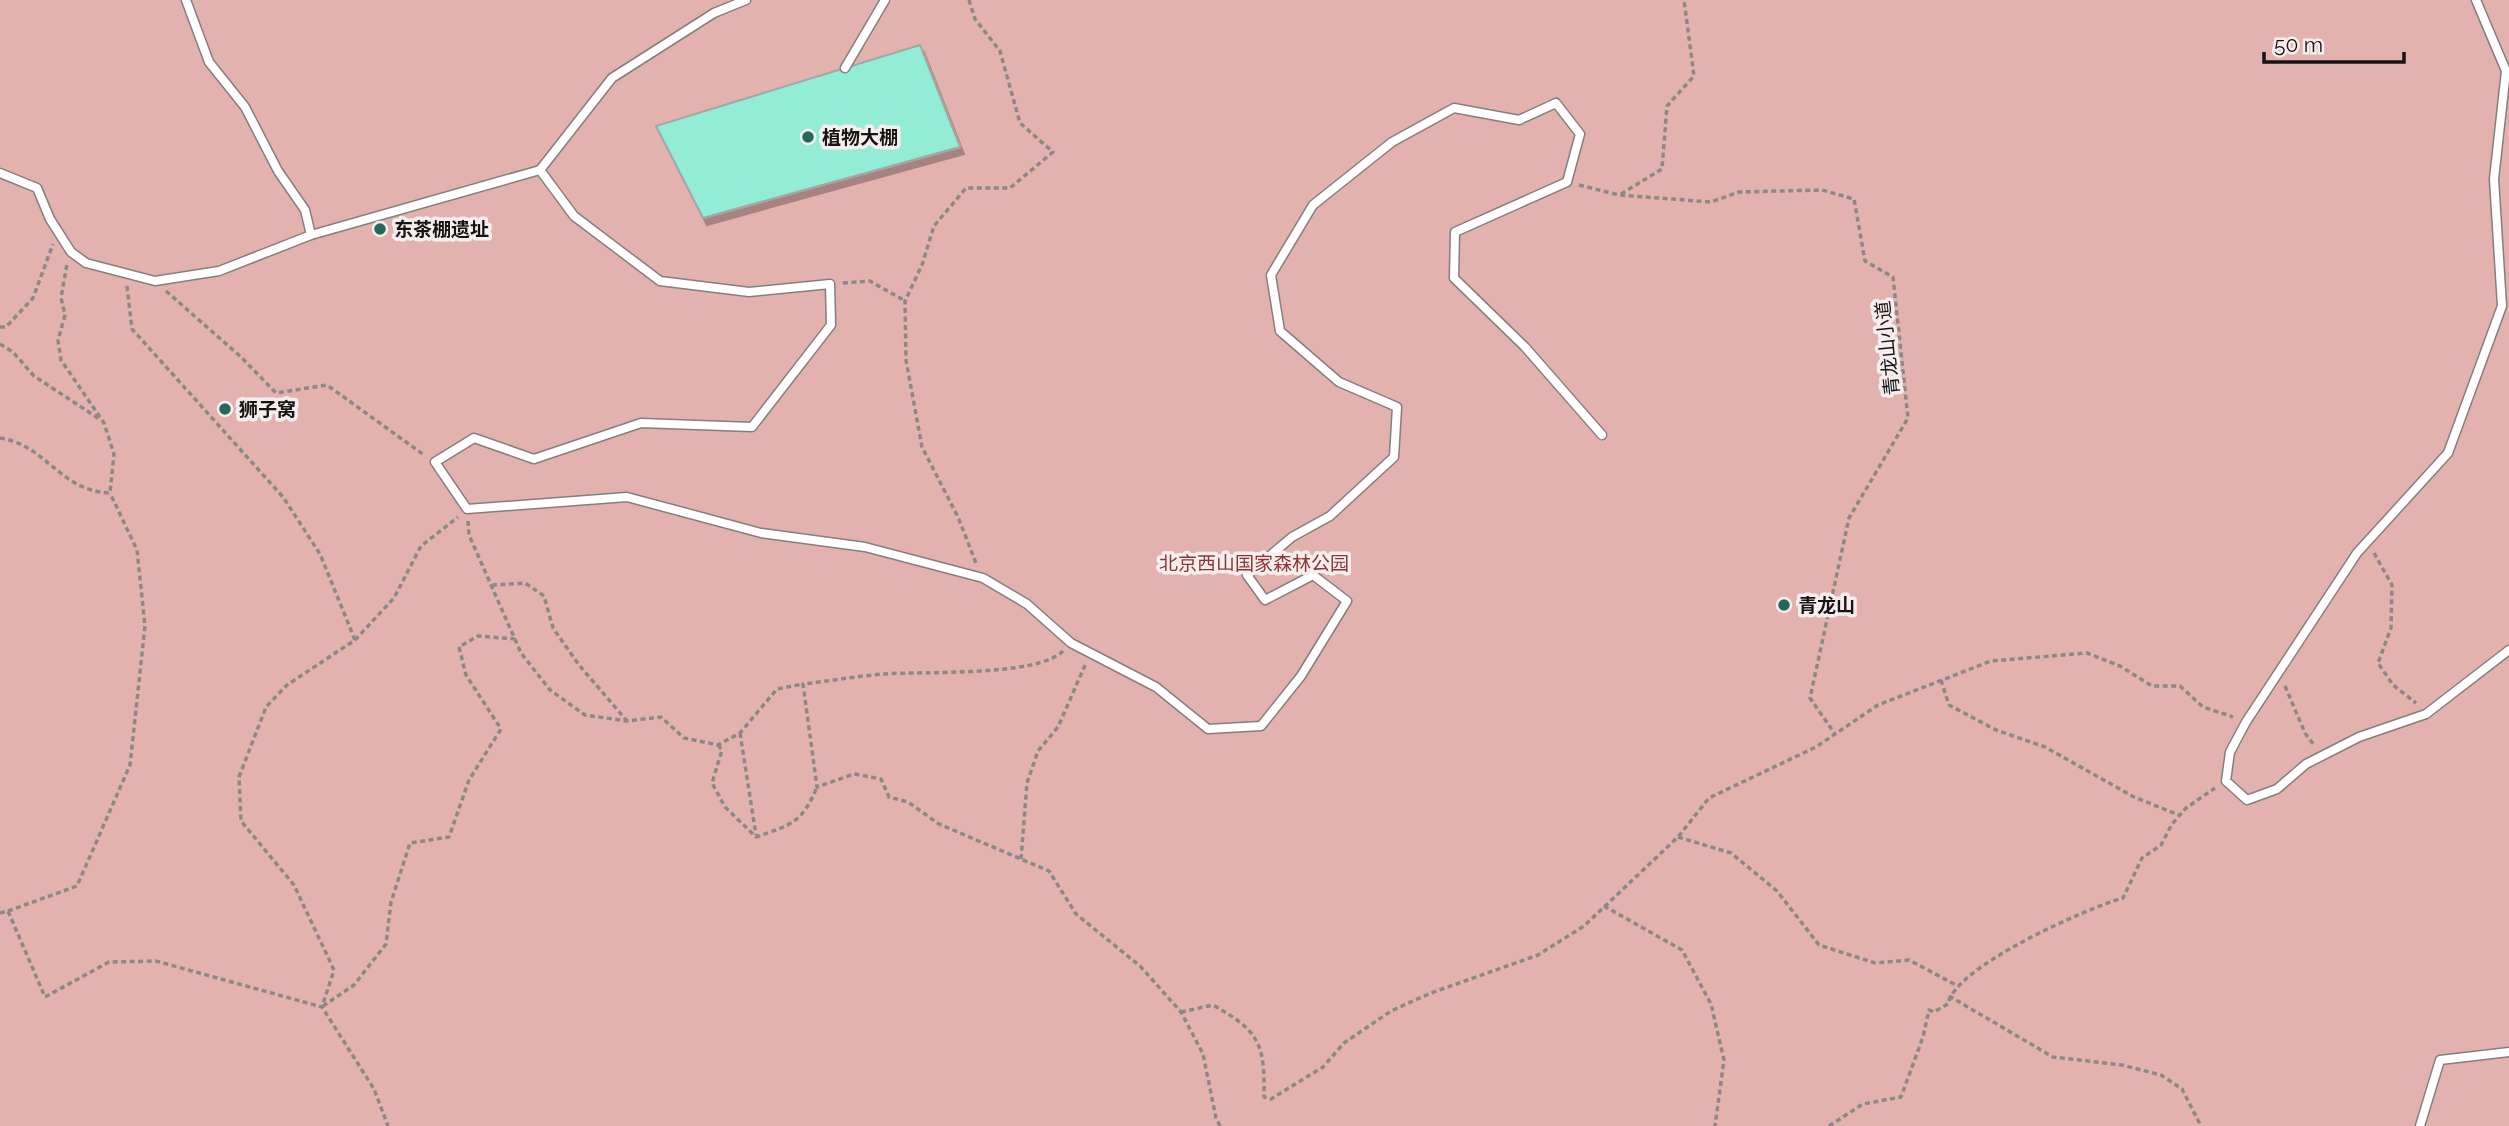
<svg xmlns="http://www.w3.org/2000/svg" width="2509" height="1126" viewBox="0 0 2509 1126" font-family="Raleway,'Noto Sans SC',sans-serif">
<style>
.green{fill:#e3b2ae}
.building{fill:#92ecd6;stroke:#a0a7a5;stroke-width:2;filter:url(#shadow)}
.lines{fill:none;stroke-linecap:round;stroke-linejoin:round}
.service-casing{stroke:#857e7d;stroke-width:11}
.path{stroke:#8d8888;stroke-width:3.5;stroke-dasharray:5 3.5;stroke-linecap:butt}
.service{stroke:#fff;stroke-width:8}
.poi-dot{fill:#24685a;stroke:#f6eeee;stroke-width:2.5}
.labels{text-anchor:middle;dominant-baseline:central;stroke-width:7;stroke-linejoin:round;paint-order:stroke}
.poi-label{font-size:19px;font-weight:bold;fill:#161313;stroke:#f6eeee;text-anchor:start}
.street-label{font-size:19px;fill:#161313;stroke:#f6eeee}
.park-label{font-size:19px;fill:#8d3433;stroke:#f6eeee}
</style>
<defs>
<filter id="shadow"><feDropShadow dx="4" dy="7" stdDeviation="0" flood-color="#0004"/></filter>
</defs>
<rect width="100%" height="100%" fill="#f6eeee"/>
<rect class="green" x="0" y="0" width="2509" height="1126"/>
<polygon class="building" points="920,45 960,147 703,218 656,126"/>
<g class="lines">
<g class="service-casing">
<g id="service">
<polyline points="2476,0 2506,71 2494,179 2502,306 2448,453 2357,553 2246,722 2230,752 2226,781 2247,800 2277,789 2306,764 2359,737 2426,714 2509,650"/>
<polyline points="845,68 885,0"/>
<polyline points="540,170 574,216 660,281 749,292 830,284 831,325 752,427 641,423 534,459 474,438 435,462 467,509 627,497 761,533 865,547 983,578 1027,604 1071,643 1156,687 1208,729 1261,726 1301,676 1347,601 1313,575 1265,600 1247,575 1292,537 1330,516 1394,457 1397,407 1339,382 1280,331 1271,275 1313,205 1392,142 1454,108 1519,120 1556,103 1580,134 1567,182 1455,232 1454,278 1525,347 1602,435"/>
<polyline points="0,173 37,188 50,219 71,252 86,263 155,281 219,271 311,235 305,210 278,171 245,107 209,62 186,0"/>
<polyline points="311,235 540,170 612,78 714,13 746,0"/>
<polyline points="2420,1126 2440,1060 2509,1052"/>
</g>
</g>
<g class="path">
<polyline points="969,0 975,19 1000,51 1020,123 1053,152 1010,188 966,188 934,226 922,265 905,301 906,360 922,447 958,517 976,563"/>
<polyline points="1579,185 1619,195 1711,202 1739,192 1822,190 1854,199 1865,261 1893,277 1908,418 1849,518 1810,698 1835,734"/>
<polyline points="1621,194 1662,169 1667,106 1694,76 1684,0"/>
<polyline points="843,283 870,281 905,301"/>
<polyline points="127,286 132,329 283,497 320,554 355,640 287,685 266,707 239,777 241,821 294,885 334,970 322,1007"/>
<polyline points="166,291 241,357 276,393 327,385 424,455"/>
<polyline points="0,327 6,327 33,298 53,244"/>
<polyline points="0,344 13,352 34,376 101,420"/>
<path d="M0,438C47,445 59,491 110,493L114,454L104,423L61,360L58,340L65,315L61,298L67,264"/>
<polyline points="468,521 469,535 521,653 550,690 585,715 627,721 661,717 684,738 718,745 740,733 777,689 803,684"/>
<polyline points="2374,553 2392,585 2391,628 2378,663 2393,685 2416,703"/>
<polyline points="492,585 525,583 544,596 553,628 579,665 627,721"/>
<polyline points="355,640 394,598 421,546 458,517"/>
<path d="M1063,651C1038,677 922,671 884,674C857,676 830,681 803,684L817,787L854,774L881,779L889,797L908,802L939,824L1049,871L1076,914L1140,966L1181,1012L1203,1054L1216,1118L1220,1126"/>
<polyline points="1941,680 1949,705 1996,730 2045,747 2134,797 2179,815"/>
<polyline points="2285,686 2305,733 2314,745"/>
<polyline points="740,733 756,835"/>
<path d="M718,745L722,750L712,783L725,807L756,837C791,825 802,823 817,787"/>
<polyline points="1678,837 1731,853 1777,891 1819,945 1875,963 1909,960 1958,986"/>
<polyline points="1021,859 1027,783 1038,751 1058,727 1086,663"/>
<polyline points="1604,906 1682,950 1711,1004 1724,1060 1715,1126"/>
<polyline points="8,911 77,886 130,765 145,626 137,550 110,493"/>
<polyline points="0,913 8,911 45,997 109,962 156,961 322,1007 374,1089 388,1126"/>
<polyline points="1949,996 2053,1057 2122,1065 2161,1075 2182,1089 2201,1126"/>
<polyline points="323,1006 354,985 386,944 391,902 410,843 449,837 469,780 501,729 466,675 459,647 478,636 515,639"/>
<path d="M1181,1012L1213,1005C1259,1031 1265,1043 1264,1097L1271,1099L1323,1067L1344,1043L1391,1011L1431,993L1538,955L1584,926L1678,837L1709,798L1816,747L1878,705L1991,661L2087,653L2120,666L2152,686H2180L2203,707L2233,717"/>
<path d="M1829,1126L1863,1104L1901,1097L1923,1037L1929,1010L1934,1012L1948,1004C1954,967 2087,908 2123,898L2142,858L2161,845L2172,824L2186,808L2215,788"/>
</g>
<use href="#service" class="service"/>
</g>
<g class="poi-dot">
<circle cx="808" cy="137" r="7"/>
<circle cx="380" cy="229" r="7"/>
<circle cx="225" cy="409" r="7"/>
<circle cx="1784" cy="605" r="7"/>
</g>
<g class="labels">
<g class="poi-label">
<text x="822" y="137">植物大棚</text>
<text x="394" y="229">东茶棚遗址</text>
<text x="239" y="409">狮子窝</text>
<text x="1798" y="605">青龙山</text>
</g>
<g class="street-label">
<text transform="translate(1887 348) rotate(-96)">青龙山小道</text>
</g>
<g class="park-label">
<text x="1254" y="563">北京西山国家森林公园</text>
</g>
</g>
<path d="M2264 52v10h140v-10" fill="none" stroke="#161313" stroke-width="3.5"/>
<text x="2274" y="52" font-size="21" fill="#161313" stroke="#f6eeee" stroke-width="5" paint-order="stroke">50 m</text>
</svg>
